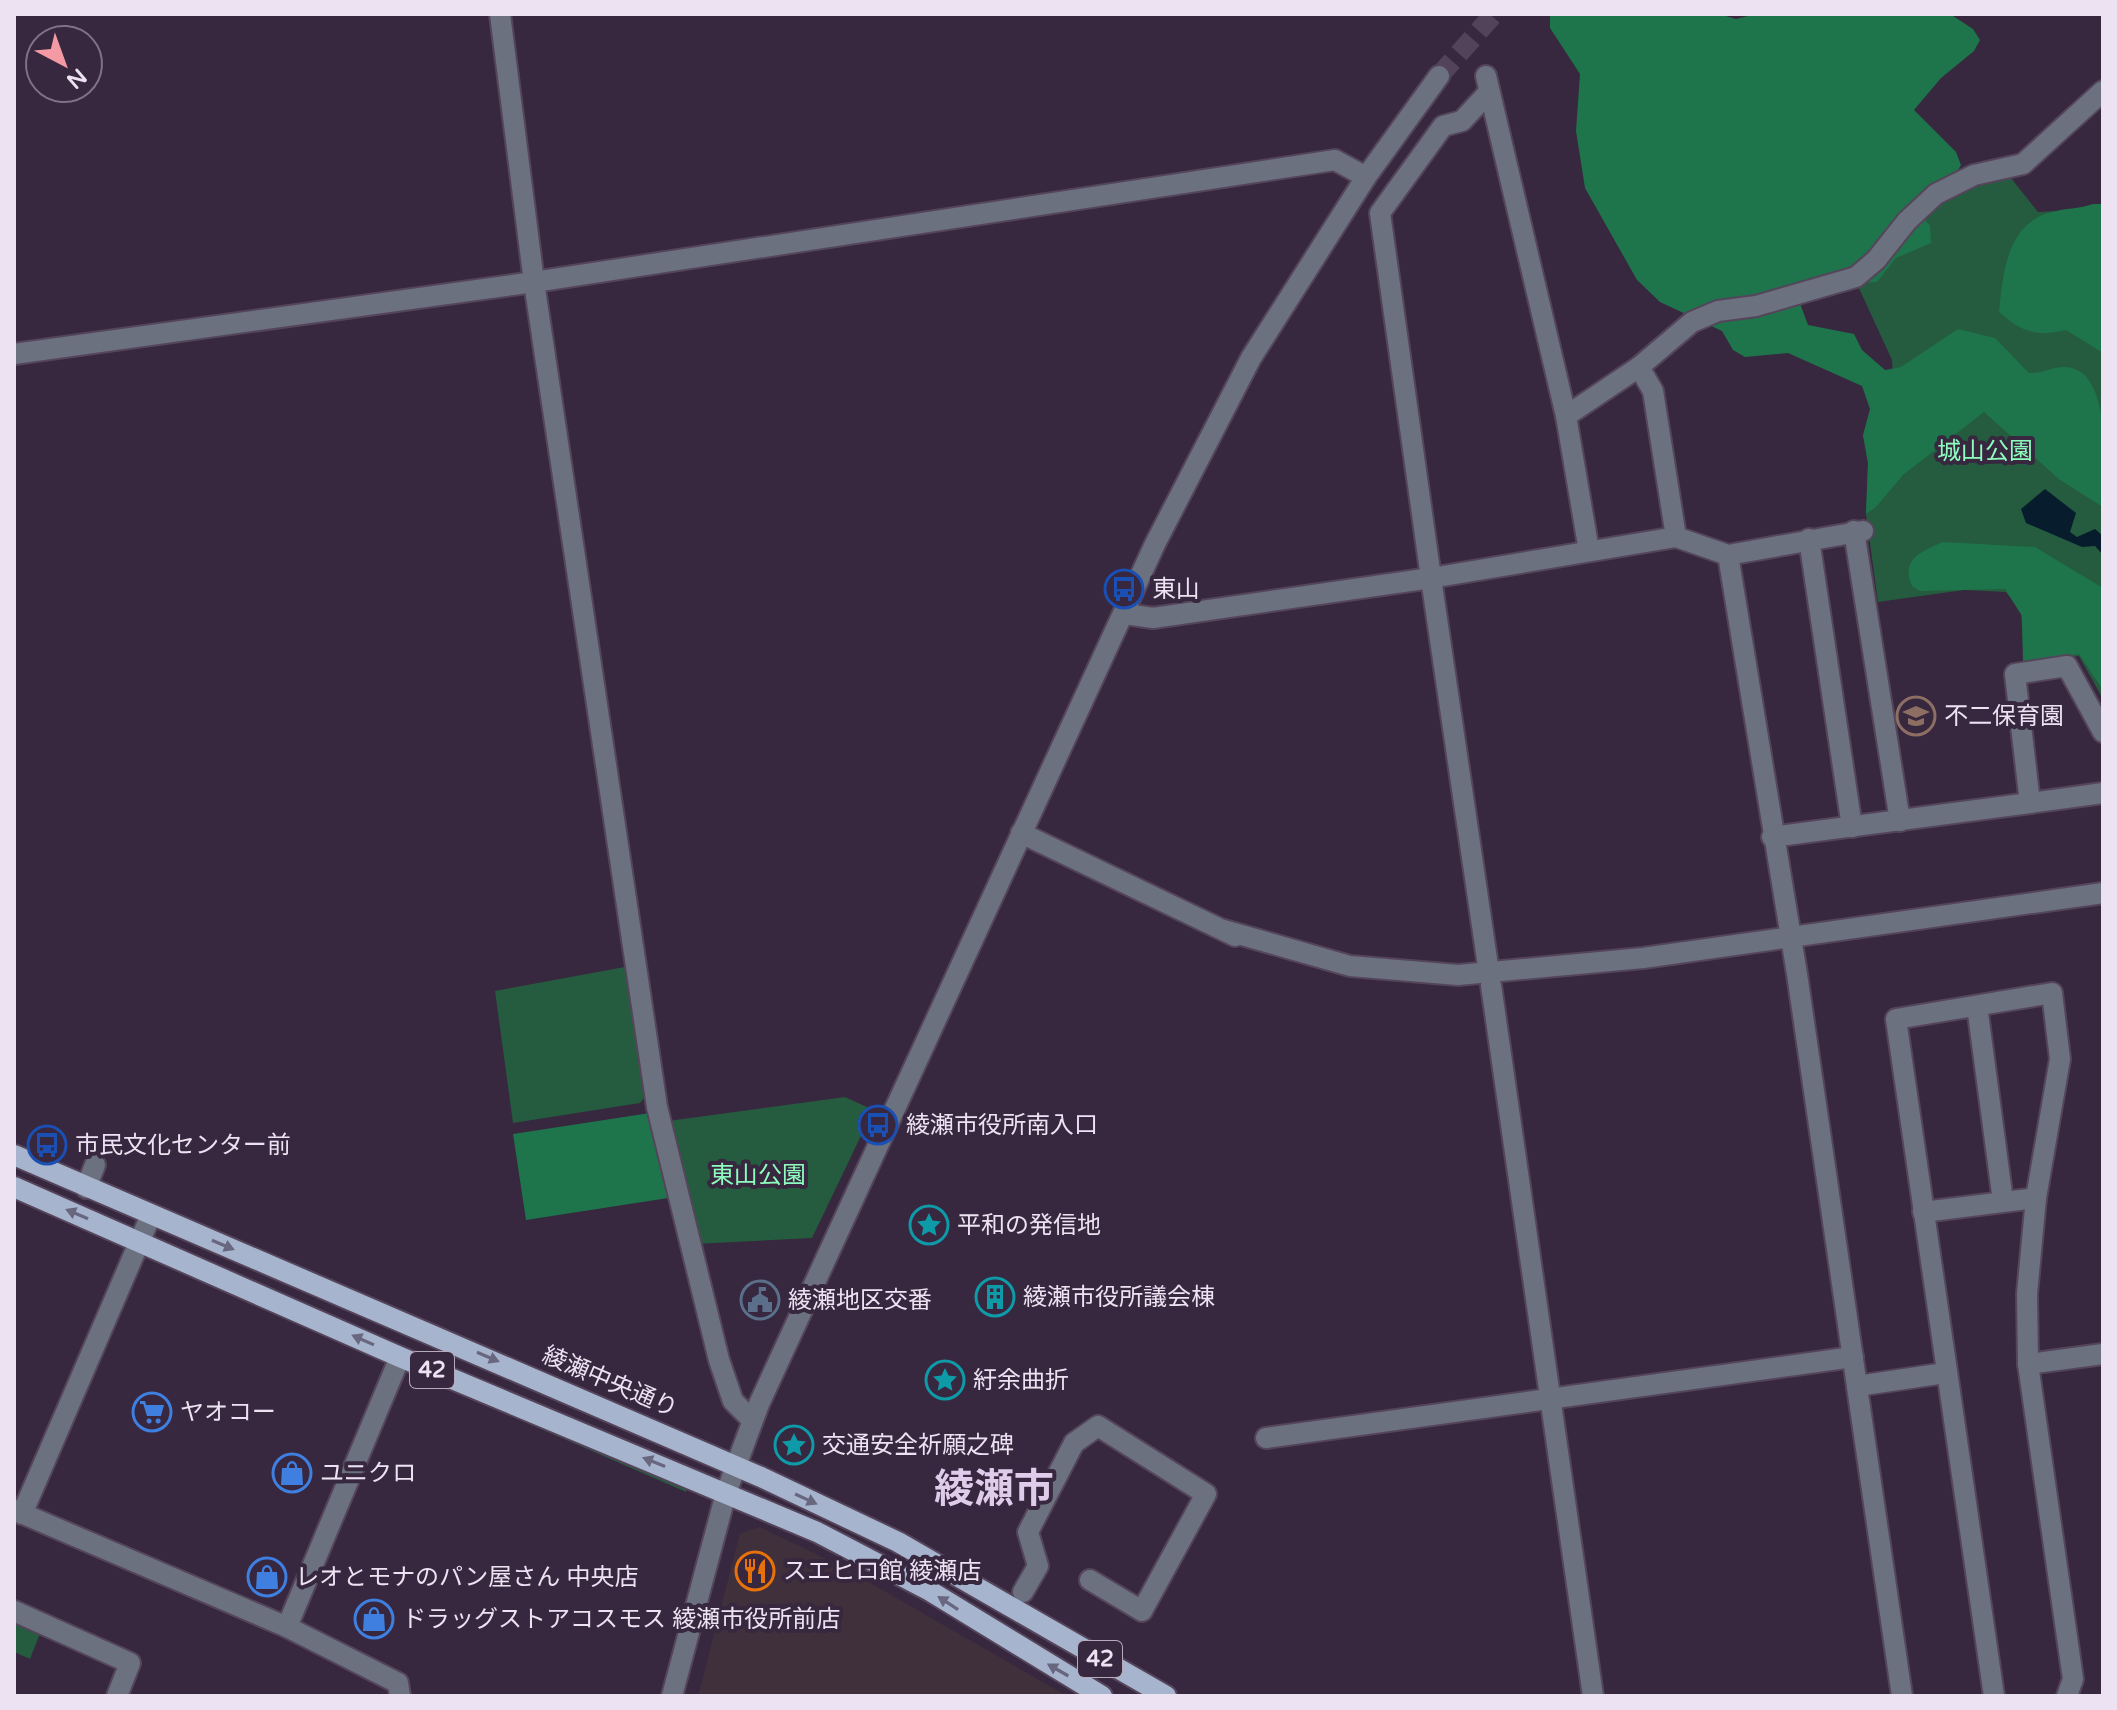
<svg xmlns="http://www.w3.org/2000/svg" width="2117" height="1710" viewBox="0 0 2117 1710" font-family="'Varela Round','Noto Sans JP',sans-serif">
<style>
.commercial{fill:#40303c}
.green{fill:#255b3e}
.forest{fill:#1e754b}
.water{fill:#071d2d}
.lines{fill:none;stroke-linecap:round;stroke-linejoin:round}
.minor-tunnel{stroke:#52435a;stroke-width:20;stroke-dasharray:20 10;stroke-linecap:butt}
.minor-casing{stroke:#54455b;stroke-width:24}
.major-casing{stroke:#54455b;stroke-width:24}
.minor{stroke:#6b717e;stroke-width:20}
.major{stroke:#a7b4ce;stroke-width:20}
.oneway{fill:#69667f}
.labels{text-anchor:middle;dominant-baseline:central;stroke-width:8;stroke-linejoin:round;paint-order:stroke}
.shield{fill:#37273f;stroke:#b6aabc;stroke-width:2}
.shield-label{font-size:22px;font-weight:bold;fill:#ece2f1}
.park-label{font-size:24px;fill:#8dfcbd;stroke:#37273f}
.poi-label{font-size:24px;fill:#ece2f1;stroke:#37273f;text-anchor:start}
.street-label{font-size:24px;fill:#ece2f1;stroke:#37273f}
.town-label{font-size:40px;font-weight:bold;fill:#dfcbea;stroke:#37273f}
</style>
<rect width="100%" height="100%" fill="#37273f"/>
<polygon class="commercial" points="760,1527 839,1565 1067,1696 698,1696 740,1533"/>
<g class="green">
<polygon points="2007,173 2038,212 2078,210 2103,204 2103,699 2079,656 2024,664 2021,612 2006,592 1964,590 1878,602 1866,514 1868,463 1863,435 1893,377 1892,360 1857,284 1946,192"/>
<polygon points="630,966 646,1096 640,1103 513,1123 495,991"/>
<polygon points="845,1097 869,1108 870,1117 812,1238 695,1244 668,1121"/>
<polygon points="540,1424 687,1489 686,1492 539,1428"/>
<polygon points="14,1619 41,1631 30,1659 14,1652"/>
</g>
<g class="forest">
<path d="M1550,14H1719L1736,19L1756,14H1950L1973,29L1980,40L1974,51L1941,78L1914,110L1956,152L1961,165L1948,187L1922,216L1930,226L1931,243L1896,258L1877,282L1794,287L1808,325L1854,334L1862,350L1885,370L1901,367L1958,329L1995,338L2029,373C2044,374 2056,364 2072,368C2113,379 2103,473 2103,507L2060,480L1984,412L1903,475L1876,507L1866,514L1868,463L1863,435L1870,409L1862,386L1788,353L1745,357L1733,350L1722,331L1660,302L1637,280L1585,188L1576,131L1580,74L1550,28Z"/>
<path d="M2093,204H2103V353L2066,330C2037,337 2021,332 1999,312C2003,272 2007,220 2056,211C2069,208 2079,209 2093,204Z"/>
<path d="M1943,542L2035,547L2103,588V690L2079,654L2023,663L2022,616L2005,589L1920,591L1912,586C1900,559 1922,551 1943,542Z"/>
<polygon points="650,1113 668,1198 526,1220 513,1134"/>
</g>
<polygon class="water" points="2045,489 2076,513 2070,532 2077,537 2095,529 2103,536 2103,555 2095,546 2082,547 2026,523 2021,509"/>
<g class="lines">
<polyline class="minor-tunnel" points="1439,76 1494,14"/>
<g class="minor-casing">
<g id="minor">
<polyline points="500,14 534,282 657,1107 719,1360 733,1401 752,1420"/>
<polyline points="1486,76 1566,416 1589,551"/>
<polyline points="1488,93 1462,121 1443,126 1380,213 1431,578 1676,537 1728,555 1863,531"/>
<polyline points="14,354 534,282 1335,160 1366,177"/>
<polyline points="1639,367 1653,391 1676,537"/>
<polyline points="1566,416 1639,367 1692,322 1718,311 1756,306 1856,277 1876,260 1907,221 1936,194 1974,175 2023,164 2103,91"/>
<polyline points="1854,531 1900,821"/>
<polyline points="1809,539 1852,827"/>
<polyline points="1728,555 1797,974 1902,1696"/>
<polyline points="1125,614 1153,618 1431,578 1489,973"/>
<polyline points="2030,803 2103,793"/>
<polyline points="1021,833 1235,936"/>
<polyline points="1772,837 2030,803 2015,674 2067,666 2103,732"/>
<polyline points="1224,930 1350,966 1458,975 1643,958 2103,893"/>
<polyline points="1491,985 1593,1696"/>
<polyline points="1977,1006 2003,1201"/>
<polyline points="86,1188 95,1165"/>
<polyline points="1923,1212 2036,1198"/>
<polyline points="2028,1364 2103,1354"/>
<polyline points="1857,1386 1945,1373"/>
<polyline points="1266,1438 1853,1357"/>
<polyline points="14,1510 287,1627 398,1683 400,1696"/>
<polyline points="22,1514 151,1215"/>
<polyline points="1023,1592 1038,1566 1028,1532 1074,1443 1098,1426 1206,1494 1142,1611 1090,1580"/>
<polyline points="14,1611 130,1663 117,1696"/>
<polyline points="287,1627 400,1357"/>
<polyline points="672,1696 726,1493 759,1404 1155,544 1251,358 1366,177 1439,76"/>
<polyline points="1994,1696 1896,1019 2052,993 2060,1059 2036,1198 2027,1294 2028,1364 2073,1679 2067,1696"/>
</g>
</g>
<g class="major-casing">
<g id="major">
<polyline points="14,1155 761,1477 898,1542 1166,1696"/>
<polyline points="14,1187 400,1357 817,1532 930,1591 1102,1696"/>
</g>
</g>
<use href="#minor" class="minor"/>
<use href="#major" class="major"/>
</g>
<defs><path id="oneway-solid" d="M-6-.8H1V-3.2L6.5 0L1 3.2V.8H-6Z" transform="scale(2)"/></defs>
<g class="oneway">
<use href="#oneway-solid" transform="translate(77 1214) rotate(-157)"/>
<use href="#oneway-solid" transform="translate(223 1245) rotate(23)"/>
<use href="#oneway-solid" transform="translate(363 1340) rotate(-156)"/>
<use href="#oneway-solid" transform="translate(488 1357) rotate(23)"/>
<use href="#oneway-solid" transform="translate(654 1462) rotate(-158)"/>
<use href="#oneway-solid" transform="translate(806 1499) rotate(25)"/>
<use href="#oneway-solid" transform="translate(948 1603) rotate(-147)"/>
<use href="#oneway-solid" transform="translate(1058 1670) rotate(-150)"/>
</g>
<defs>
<g id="bus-ring" transform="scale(2)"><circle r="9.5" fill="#37273f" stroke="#1a4fb4" stroke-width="1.5"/><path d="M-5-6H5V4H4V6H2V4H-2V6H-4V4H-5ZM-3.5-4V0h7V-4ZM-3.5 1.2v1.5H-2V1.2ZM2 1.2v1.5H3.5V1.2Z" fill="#1a4fb4"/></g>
<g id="school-ring" transform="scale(2)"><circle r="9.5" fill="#37273f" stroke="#8d6e63" stroke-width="1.5"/><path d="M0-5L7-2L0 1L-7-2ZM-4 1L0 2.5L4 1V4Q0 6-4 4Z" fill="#8d6e63"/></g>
<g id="sight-ring" transform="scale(2)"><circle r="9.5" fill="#37273f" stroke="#0f9aa8" stroke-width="1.5"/><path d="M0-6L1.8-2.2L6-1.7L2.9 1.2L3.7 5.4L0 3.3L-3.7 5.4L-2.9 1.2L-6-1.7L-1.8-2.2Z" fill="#0f9aa8"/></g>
<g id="building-ring" transform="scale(2)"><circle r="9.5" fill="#37273f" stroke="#0f9aa8" stroke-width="1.5"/><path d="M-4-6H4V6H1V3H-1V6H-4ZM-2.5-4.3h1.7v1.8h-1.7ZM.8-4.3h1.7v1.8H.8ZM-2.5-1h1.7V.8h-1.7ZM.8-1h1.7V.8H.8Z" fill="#0f9aa8"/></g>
<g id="civic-ring" transform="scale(2)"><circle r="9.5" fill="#37273f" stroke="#5c6f8a" stroke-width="1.5"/><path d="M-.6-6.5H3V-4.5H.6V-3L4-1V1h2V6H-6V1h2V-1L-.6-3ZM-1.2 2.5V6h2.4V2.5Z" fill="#5c6f8a"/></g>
<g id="supermarket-ring" transform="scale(2)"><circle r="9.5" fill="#37273f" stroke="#3f7fe0" stroke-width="1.5"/><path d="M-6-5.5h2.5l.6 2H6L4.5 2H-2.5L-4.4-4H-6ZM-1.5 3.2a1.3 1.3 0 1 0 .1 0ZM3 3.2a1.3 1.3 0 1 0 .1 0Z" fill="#3f7fe0"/></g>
<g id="shop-ring" transform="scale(2)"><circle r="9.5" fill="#37273f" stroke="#3f7fe0" stroke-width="1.5"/><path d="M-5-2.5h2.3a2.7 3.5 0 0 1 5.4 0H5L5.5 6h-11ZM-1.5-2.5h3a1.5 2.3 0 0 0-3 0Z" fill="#3f7fe0"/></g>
<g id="restaurant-ring" transform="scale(2)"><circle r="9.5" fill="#37273f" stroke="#e8710a" stroke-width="1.5"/><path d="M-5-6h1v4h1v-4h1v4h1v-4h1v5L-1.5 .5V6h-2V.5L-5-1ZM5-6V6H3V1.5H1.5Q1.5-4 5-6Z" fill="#e8710a"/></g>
</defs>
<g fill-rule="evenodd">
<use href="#bus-ring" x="1124" y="589"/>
<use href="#school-ring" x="1916" y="716"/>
<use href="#bus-ring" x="878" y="1125"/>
<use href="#bus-ring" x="47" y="1145"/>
<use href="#sight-ring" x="929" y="1225"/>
<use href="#building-ring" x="995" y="1297"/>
<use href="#civic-ring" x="760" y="1300"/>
<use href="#sight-ring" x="945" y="1380"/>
<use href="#supermarket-ring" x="152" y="1412"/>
<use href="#sight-ring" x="794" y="1445"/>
<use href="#shop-ring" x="292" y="1473"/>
<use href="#restaurant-ring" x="755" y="1571"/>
<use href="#shop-ring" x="267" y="1577"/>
<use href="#shop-ring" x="374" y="1619"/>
</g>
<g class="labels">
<g class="shield">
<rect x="410" y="1352" width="44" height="36" rx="6"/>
<rect x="1078" y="1641" width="44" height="36" rx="6"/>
</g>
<g class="shield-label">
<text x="432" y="1370">42</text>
<text x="1100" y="1659">42</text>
</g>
<g class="park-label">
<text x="1985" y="451">城山公園</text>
<text x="758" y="1175">東山公園</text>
</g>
<g class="poi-label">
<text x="1152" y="589">東山</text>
<text x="1944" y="716">不二保育園</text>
<text x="906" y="1125">綾瀬市役所南入口</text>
<text x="75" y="1145">市民文化センター前</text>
<text x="957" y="1225">平和の発信地</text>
<text x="1023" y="1297">綾瀬市役所議会棟</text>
<text x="788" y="1300">綾瀬地区交番</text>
<text x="973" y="1380">紆余曲折</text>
<text x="180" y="1412">ヤオコー</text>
<text x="822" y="1445">交通安全祈願之碑</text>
<text x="320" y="1473">ユニクロ</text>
<text x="783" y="1571">スエヒロ館 綾瀬店</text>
<text x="295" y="1577">レオとモナのパン屋さん 中央店</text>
<text x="402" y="1619">ドラッグストアコスモス 綾瀬市役所前店</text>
</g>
<g class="street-label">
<text transform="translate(610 1382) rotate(23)">綾瀬中央通り</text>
</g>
<g class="town-label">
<text x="994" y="1489">綾瀬市</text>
</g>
</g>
<rect width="2117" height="1710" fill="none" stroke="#ece2f1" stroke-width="32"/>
<g transform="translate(64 64) rotate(139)"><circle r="38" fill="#37273f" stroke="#7f7286" stroke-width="2"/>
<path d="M0-6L14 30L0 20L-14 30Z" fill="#f49aa5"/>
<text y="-12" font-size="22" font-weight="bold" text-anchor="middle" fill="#ece2f1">N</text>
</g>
</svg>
